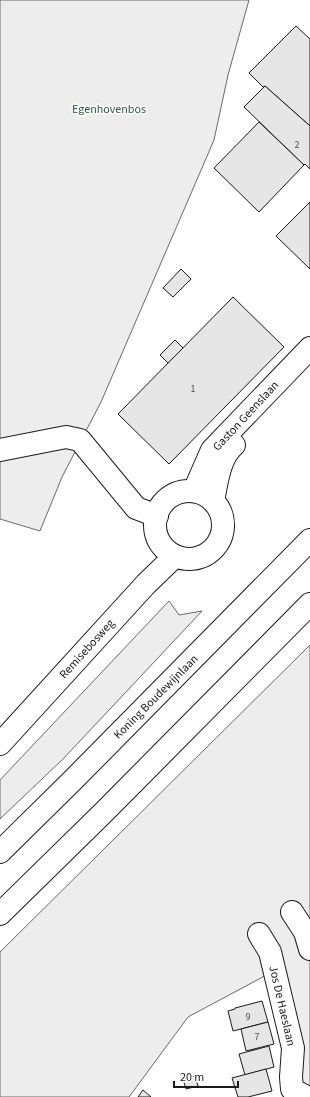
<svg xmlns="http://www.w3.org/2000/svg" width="310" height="1097" viewBox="0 0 310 1097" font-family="'Source Sans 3',sans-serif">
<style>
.green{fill:#ededed;stroke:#6a6a6a}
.building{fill:#e6e6e6;stroke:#1a1a1a}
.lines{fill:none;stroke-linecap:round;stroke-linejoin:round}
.minor-casing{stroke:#1a1a1a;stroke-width:24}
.highway-casing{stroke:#1a1a1a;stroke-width:24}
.minor{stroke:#fff;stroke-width:22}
.highway{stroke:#fff;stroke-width:22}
.labels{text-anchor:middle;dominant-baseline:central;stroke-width:3;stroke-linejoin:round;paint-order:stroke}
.number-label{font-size:10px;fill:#4d4d4d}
.park-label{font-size:12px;fill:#2b5a34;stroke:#fff}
.street-label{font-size:12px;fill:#1a1a1a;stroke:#fff}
</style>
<rect width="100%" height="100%" fill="#fff"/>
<g class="green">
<polygon points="0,0 249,0 228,75 214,140 101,402 62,477 40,531 0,519"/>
<polygon points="169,601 179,615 202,611 63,759 0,819 0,780"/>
<polygon points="310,645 310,1097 292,1089 274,971 188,1017 129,1097 0,1097 0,952"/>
</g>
<g class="building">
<polygon points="296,26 310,39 310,126 265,86 263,87 249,73"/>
<polygon points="265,86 310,126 310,169 305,164 304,165 244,107"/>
<polygon points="259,122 304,165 259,212 214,168"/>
<polygon points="310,202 310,269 276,236"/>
<polygon points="181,269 191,279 173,297 163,288"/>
<polygon points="233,297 284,347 169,464 118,414"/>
<polygon points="175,340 183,348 168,363 160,355"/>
<polygon points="262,1001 268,1022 233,1031 228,1011 235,1009 235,1008"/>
<polygon points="268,1022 274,1044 246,1051 241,1029"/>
<polygon points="269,1046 274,1067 245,1075 239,1054"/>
<polygon points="266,1069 272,1091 248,1097 238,1097 232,1078"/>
<polygon points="195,1076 198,1086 186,1089 183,1079"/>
<polygon points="143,1090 151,1097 138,1097"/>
</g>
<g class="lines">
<g class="minor-casing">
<g id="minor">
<polyline points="0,450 66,437 80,440 136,508 157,516"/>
<polyline points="194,491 212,450 310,348"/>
<circle cx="189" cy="525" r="34"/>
<path d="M213,501C217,482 219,458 234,445"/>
<polyline points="0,744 146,584 175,556"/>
<polyline points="292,912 305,932 310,949"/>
<polyline points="259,934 270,952 293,1048 291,1077 292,1089 306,1097"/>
</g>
</g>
<g class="highway-casing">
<g id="highway">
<polyline points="0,852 74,779 310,540"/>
<polyline points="0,914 105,811 310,604"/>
</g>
</g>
<use href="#minor" class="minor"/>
<use href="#highway" class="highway"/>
</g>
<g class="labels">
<g class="number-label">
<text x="297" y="145">2</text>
<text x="193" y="389">1</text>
<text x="248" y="1017">9</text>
<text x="257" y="1037">7</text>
</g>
<g class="park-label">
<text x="109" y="109">Egenhovenbos</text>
</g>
<g class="street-label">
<text transform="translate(246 416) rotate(-47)">Gaston Geenslaan</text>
<text transform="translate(87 649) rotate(-48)">Remisebosweg</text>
<text transform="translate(156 697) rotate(-45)">Koning Boudewijnlaan</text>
<text transform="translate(282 1006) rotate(77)">Jos De Haeslaan</text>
</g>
</g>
<path d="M174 1081v6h64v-6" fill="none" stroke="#1a1a1a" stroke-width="2"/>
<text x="180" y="1081" font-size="12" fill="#1a1a1a" stroke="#ffffff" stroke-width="3" paint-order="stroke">20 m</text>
</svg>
